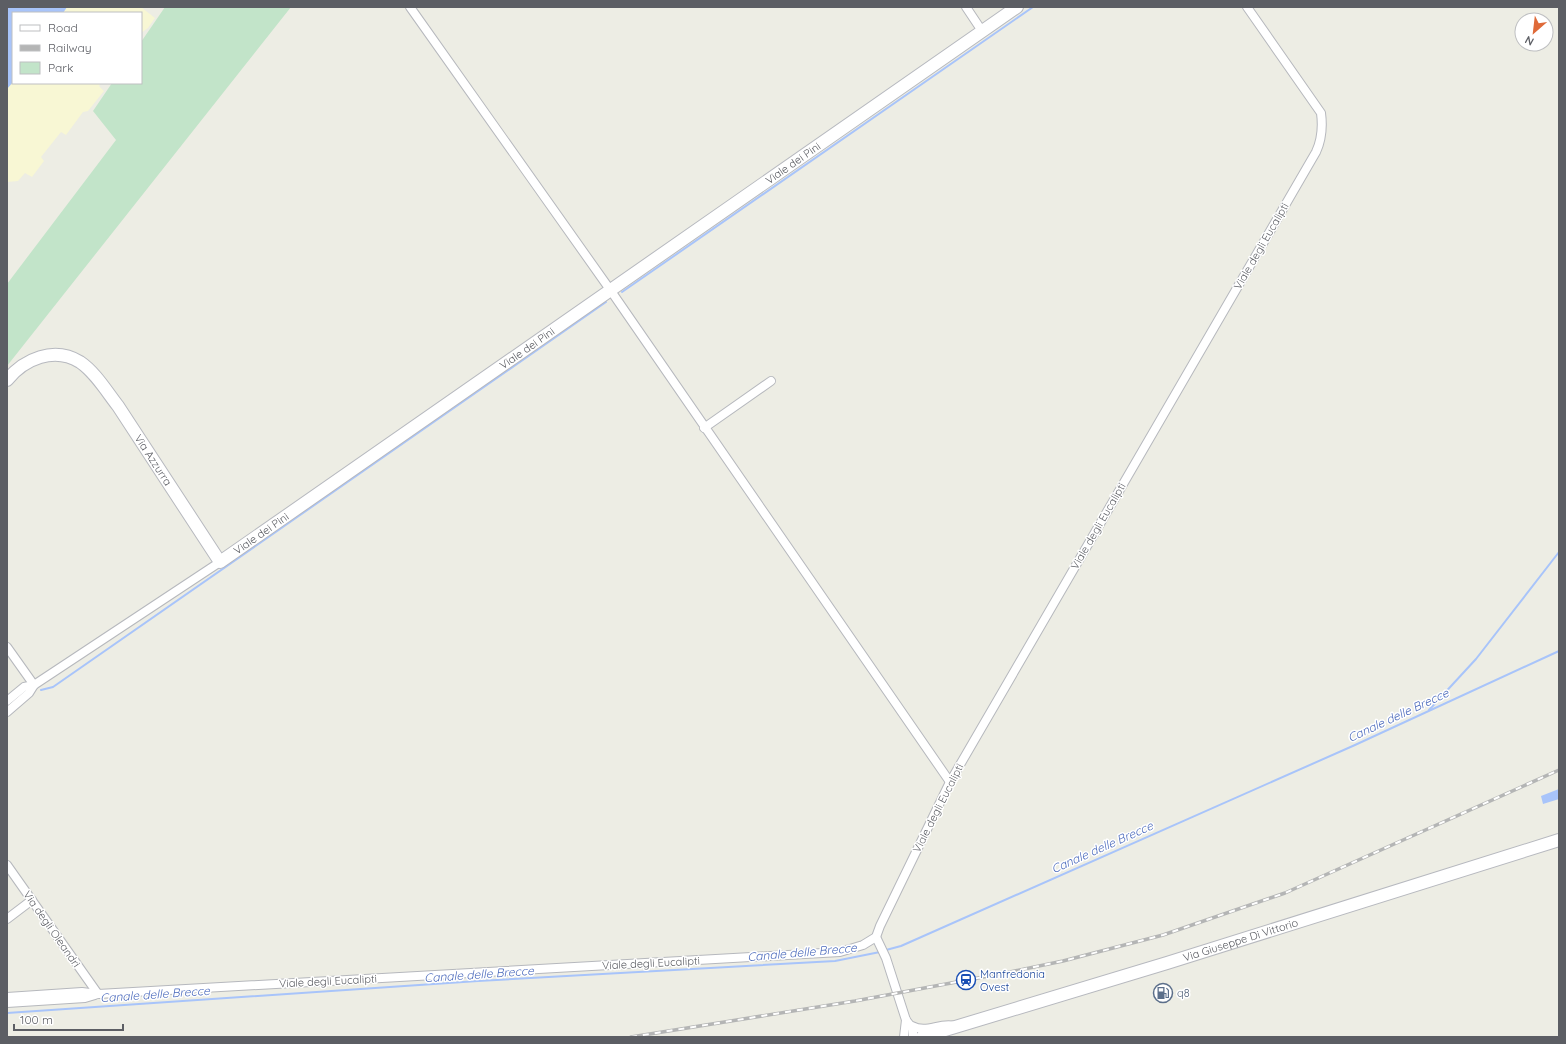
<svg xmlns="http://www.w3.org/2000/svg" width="1566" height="1044" viewBox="0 0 1566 1044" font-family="Quicksand,sans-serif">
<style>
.green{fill:#c2e4c9}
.sand{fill:#f8f7d4}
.water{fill:#a8c4fa}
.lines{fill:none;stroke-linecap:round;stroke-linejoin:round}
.stream{stroke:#a8c4fa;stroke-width:2}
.street-casing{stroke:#b6b8bd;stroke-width:10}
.secondary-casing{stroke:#b7b9bf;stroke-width:14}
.street{stroke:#fff;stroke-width:8}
.secondary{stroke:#fff;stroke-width:12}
.rail-casing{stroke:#b4b5b5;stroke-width:3.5}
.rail{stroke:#fff;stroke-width:2;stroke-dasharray:6;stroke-linecap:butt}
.labels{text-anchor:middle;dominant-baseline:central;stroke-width:3;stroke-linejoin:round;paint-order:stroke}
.street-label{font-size:11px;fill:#5c5e64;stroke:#fff}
.transit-label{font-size:11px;fill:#164399;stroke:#fff;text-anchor:start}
.service-label{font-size:11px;fill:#4e5e75;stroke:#fff;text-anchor:start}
.water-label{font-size:12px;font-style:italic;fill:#4b6abc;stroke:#fff}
</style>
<rect width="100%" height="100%" fill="#edede4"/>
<polygon class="green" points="165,7 291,7 7,366 7,284 116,140 93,111 112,83 141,83 141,42"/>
<g class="sand">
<polygon points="67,7 141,7 155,18 148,28 141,33 141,13 63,13"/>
<polygon points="13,82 101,83 99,86 104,91 88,111 83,112 66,135 61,132 41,157 44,161 32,177 25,173 18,181 7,182 7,89"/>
</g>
<g class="water">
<polygon points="7,7 67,7 63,13 13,13 13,82 7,89"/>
<polygon points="1559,789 1559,799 1543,804 1541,796"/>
</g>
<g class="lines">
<g class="stream">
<polyline points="622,292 1033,7"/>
<polyline points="41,690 53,687 606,302"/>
<polyline points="1429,710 1476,659 1559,552"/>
<polyline points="886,950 901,946 1355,745 1559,651"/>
<polyline points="7,1013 478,981 835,961 880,952"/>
</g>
<g class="street-casing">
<g id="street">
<polyline points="410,7 611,291 950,782"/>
<polyline points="966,7 982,31"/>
<polyline points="704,428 771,381"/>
<polyline points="7,647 34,685"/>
<polyline points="7,701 24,687 34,685 220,562"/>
<polyline points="7,712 29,693 34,685"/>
<polyline points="7,865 98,994"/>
<polyline points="7,919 32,900"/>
<polyline points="876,937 886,958 906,1020 913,1029 913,1037"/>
<path d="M7,997L82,992L98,994L840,952L863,945L876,937L880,926L950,782L1316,152C1322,139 1323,128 1321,113L1247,7"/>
<polyline points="7,1003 85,998 95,995"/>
<path d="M912,1026C927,1034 939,1022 955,1026"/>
<polyline points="904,1037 906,1020"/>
</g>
</g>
<g class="secondary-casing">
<g id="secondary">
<path id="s1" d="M7,380C24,359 54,346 80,362C95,372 107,392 118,406L220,562L1017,7"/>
<path id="s2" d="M922,1037L1167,963L1559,840"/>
</g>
</g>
<use href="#street" class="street"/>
<use href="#secondary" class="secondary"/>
<g class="rail-casing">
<polyline id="rail" points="631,1037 855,1001 1010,972 1063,961 1163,935 1285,893 1559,770"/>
</g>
<use href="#rail" class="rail"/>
</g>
<defs>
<g id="station-ring" transform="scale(1)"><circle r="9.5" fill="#fff" stroke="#1a4fb4" stroke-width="1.5"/><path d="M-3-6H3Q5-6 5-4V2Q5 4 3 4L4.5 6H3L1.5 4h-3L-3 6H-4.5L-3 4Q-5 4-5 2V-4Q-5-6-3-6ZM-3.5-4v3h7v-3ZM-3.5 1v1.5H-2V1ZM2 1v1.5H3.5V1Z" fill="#1a4fb4"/></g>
<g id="fuel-ring" transform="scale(1)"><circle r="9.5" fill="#fff" stroke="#5c6f8a" stroke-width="1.5"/><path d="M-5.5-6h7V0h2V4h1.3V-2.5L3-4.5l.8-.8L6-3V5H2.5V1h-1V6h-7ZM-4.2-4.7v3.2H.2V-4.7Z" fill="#5c6f8a"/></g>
</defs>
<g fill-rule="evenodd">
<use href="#station-ring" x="966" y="980"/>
<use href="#fuel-ring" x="1163" y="993"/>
</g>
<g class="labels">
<g class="street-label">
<text stroke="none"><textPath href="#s1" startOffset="1025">Viale dei Pini</textPath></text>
<text transform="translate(1261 246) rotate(-60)">Viale degli Eucalipti</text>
<text stroke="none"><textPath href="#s1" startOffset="701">Viale dei Pini</textPath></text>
<text stroke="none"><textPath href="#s1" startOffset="205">Via Azzurra</textPath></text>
<text transform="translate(1098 526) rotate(-60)">Viale degli Eucalipti</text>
<text stroke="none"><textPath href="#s1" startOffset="377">Viale dei Pini</textPath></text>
<text transform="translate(938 808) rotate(-63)">Viale degli Eucalipti</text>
<text transform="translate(52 929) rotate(55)">Via degli Oleandri</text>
<text stroke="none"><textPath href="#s2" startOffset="333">Via Giuseppe Di Vittorio</textPath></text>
<text transform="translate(651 963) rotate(-3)">Viale degli Eucalipti</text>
<text transform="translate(328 981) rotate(-3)">Viale degli Eucalipti</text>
</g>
<g class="transit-label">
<text x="980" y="974">Manfredonia<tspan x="980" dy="13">Ovest</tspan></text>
</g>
<g class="service-label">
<text x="1177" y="993">q8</text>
</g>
<g class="water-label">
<text transform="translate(1398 715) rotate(-25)">Canale delle Brecce</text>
<text transform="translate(1102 847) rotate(-24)">Canale delle Brecce</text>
<text transform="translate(802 952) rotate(-5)">Canale delle Brecce</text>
<text transform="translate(479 974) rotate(-4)">Canale delle Brecce</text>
<text transform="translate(155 994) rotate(-4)">Canale delle Brecce</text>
</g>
</g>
<rect width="1566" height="1044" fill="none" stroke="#5c5e64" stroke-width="16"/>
<rect x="12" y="12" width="130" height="72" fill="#ffffff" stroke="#bebfc1"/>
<rect x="20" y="25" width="20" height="6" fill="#ffffff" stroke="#bebfc1"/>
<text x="48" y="32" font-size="12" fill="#5c5e64">Road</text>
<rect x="20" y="45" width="20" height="6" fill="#b4b5b5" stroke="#bebfc1"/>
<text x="48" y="52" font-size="12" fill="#5c5e64">Railway</text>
<rect x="20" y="62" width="20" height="12" fill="#c2e4c9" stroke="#bebfc1"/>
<text x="48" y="72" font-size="12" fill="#5c5e64">Park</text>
<g transform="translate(1534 32) rotate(208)"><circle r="19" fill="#ffffff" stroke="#bebfc1"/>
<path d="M0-3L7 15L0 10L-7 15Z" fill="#df6a39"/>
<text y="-6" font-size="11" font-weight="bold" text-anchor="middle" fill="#5c5e64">N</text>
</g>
<path d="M14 1024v6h109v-6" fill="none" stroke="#5c5e64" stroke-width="2"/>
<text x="20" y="1024" font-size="12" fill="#5c5e64" stroke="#ffffff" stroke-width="3" paint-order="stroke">100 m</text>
</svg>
